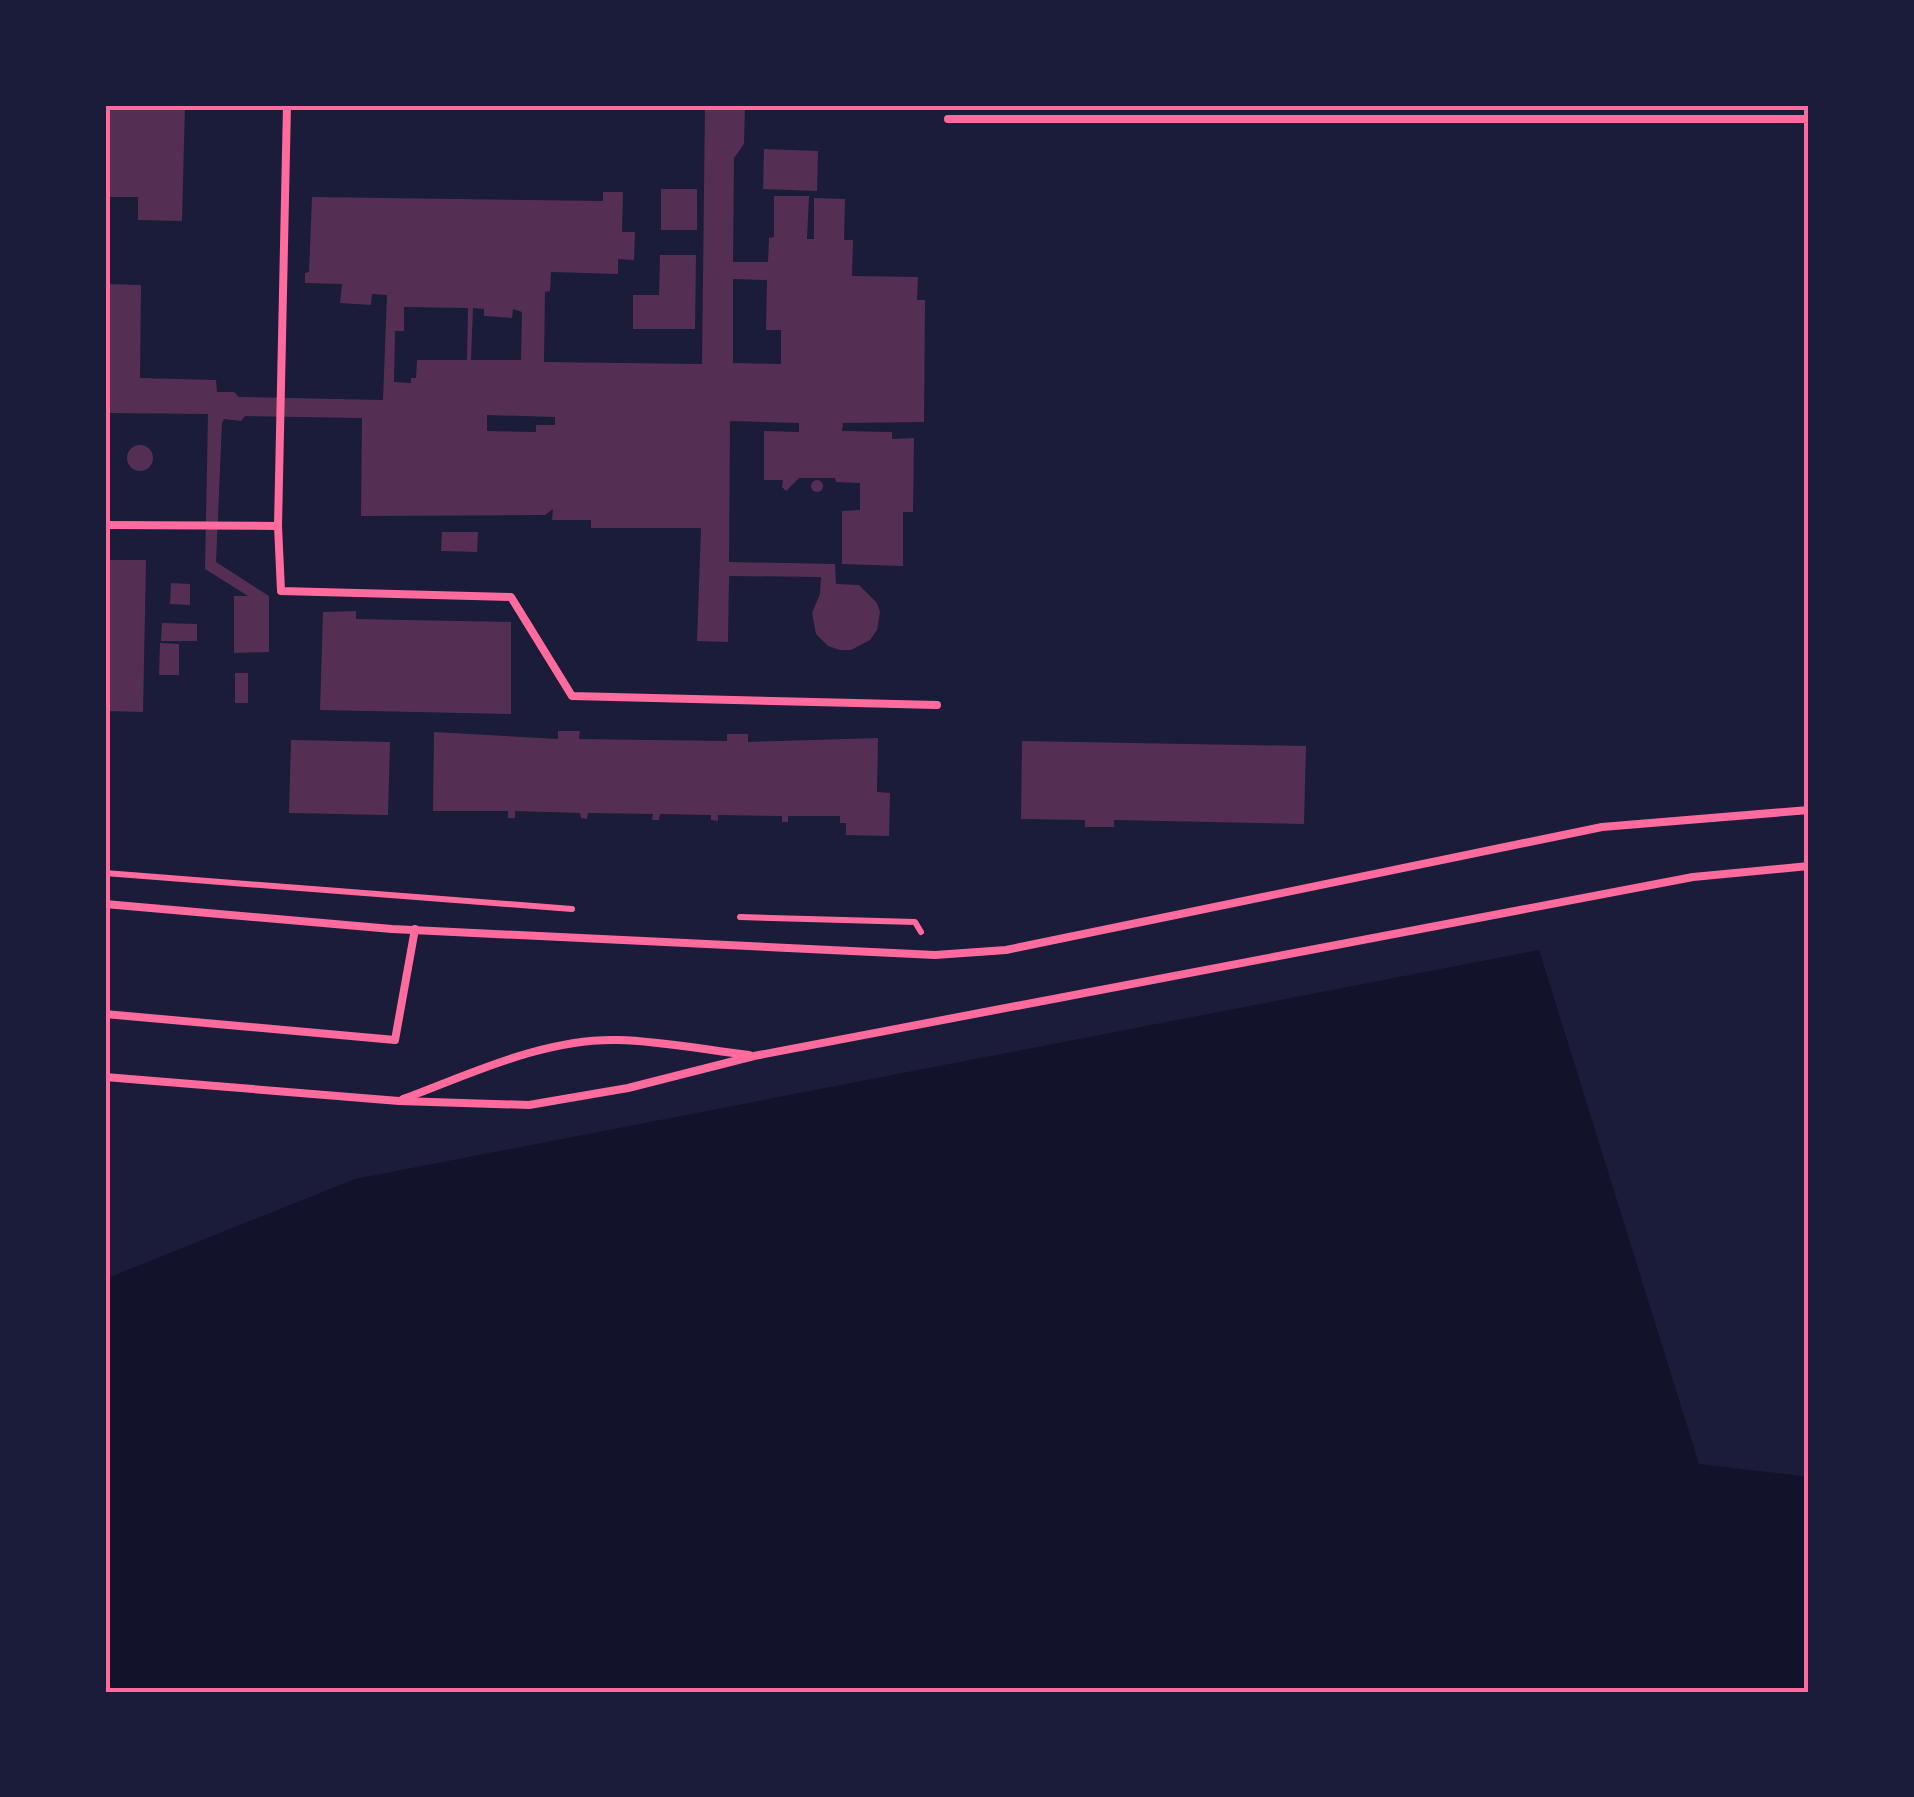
<svg xmlns="http://www.w3.org/2000/svg" width="1914" height="1797" viewBox="0 0 1914 1797" font-family="Helvetica,sans-serif">
<style>
.water{fill:#12122b}
.building{fill:#542f53;fill-rule:evenodd}
.lines{fill:none;stroke-linecap:round;stroke-linejoin:round}
.path{stroke:#ff6b9d;stroke-width:6}
.service{stroke:#ff6b9d;stroke-width:8}
.neatline{fill:none;stroke:#ff6b9d;stroke-width:4}
</style>
<rect width="100%" height="100%" fill="#1b1b3a"/>
<polygon class="water" points="1539,950 1699,1464 1809,1477 1809,1692 105,1692 105,1279 355,1179"/>
<g class="building">
<polygon points="105,105 185,105 182,221 138,220 138,197 105,197"/>
<path d="M705,105H745L744,144L734,158L733,262H768L769,238L774,237V196H809L807,239H814V198L845,199L844,240H853L852,276L918,277L917,300H925L924,422L843,423L842,431L892,432V439L914,438L913,512H903V566L842,564V511L860,510V483L836,482L835,478H799L786,491L782,487L783,480H764V431L799,432V423L730,421L729,562L835,564L836,584L859,585L877,603L880,612L877,630L870,640L851,650H840L828,646L816,634L812,613L820,594L821,577L729,576L728,642L697,641L701,528H591V520H552L553,509L545,515L361,516L362,418L245,416L241,421L224,419L222,423L216,562L269,596V652L234,653V596H248L205,569L208,414L105,413V284L141,285L140,378L216,380L217,392H234L239,397L383,400L387,295L372,294L371,305L340,303L342,284L305,283V273L309,272L312,197L603,201V192H623L622,232H635L634,260L618,259V274L551,272L550,291L545,292L544,362L702,364ZM733,279L767,280L766,330H781V364L733,363ZM404,307L468,308L467,360H417L416,378H411V383L394,382L395,331H404ZM473,308L484,309V316L512,318L513,309L522,312L521,360H471ZM487,415L555,417V425H536V432L487,431Z"/>
<polygon points="764,149 818,151 817,191 763,189"/>
<rect x="661" y="189" width="36" height="41"/>
<polygon points="660,255 696,255 695,329 633,329 633,295 659,295"/>
<circle cx="140" cy="458" r="13"/>
<circle cx="817" cy="486" r="6"/>
<polygon points="442,532 478,532 477,552 441,551"/>
<polygon points="105,560 146,560 143,712 105,711"/>
<polygon points="171,583 190,584 190,605 170,604"/>
<polygon points="356,611 356,619 511,622 511,714 320,710 323,612"/>
<polygon points="162,623 197,624 197,641 161,641"/>
<polygon points="160,643 179,644 179,675 159,675"/>
<rect x="235" y="673" width="13" height="30"/>
<polygon points="558,731 580,731 579,739 727,741 727,734 748,734 748,742 878,738 877,792 890,793 889,836 846,835 846,823 840,823 840,816 788,816 788,822 782,822 782,816 718,815 718,821 711,820 711,815 660,814 659,820 652,820 653,814 588,813 587,819 581,818 580,813 515,811 515,818 508,818 508,811 433,811 434,732 558,739"/>
<polygon points="291,740 390,742 388,815 289,813"/>
<polygon points="1022,741 1306,746 1304,824 1114,820 1114,827 1085,827 1085,820 1021,819"/>
</g>
<g class="lines">
<g class="path">
<polyline points="105,873 572,909"/>
<polyline points="740,917 915,922 921,932"/>
</g>
<g class="service">
<polyline points="287,105 278,526 281,591 511,597 572,696 937,705"/>
<polyline points="948,119 1809,119"/>
<polyline points="105,525 278,526"/>
<polyline points="105,904 392,929 935,955 1006,950 1602,827 1809,810"/>
<polyline points="105,1014 395,1040 415,929"/>
<polyline points="105,1077 399,1101 529,1105 628,1088 754,1056 1693,877 1809,866"/>
<path d="M403,1099C471,1074 544,1038 618,1040C662,1041 706,1050 749,1055"/>
</g>
</g>
<rect width="1914" height="1797" fill="none" stroke="#1b1b3a" stroke-width="215"/>
<rect x="108" y="108" width="1698" height="1582" class="neatline"/>
</svg>
